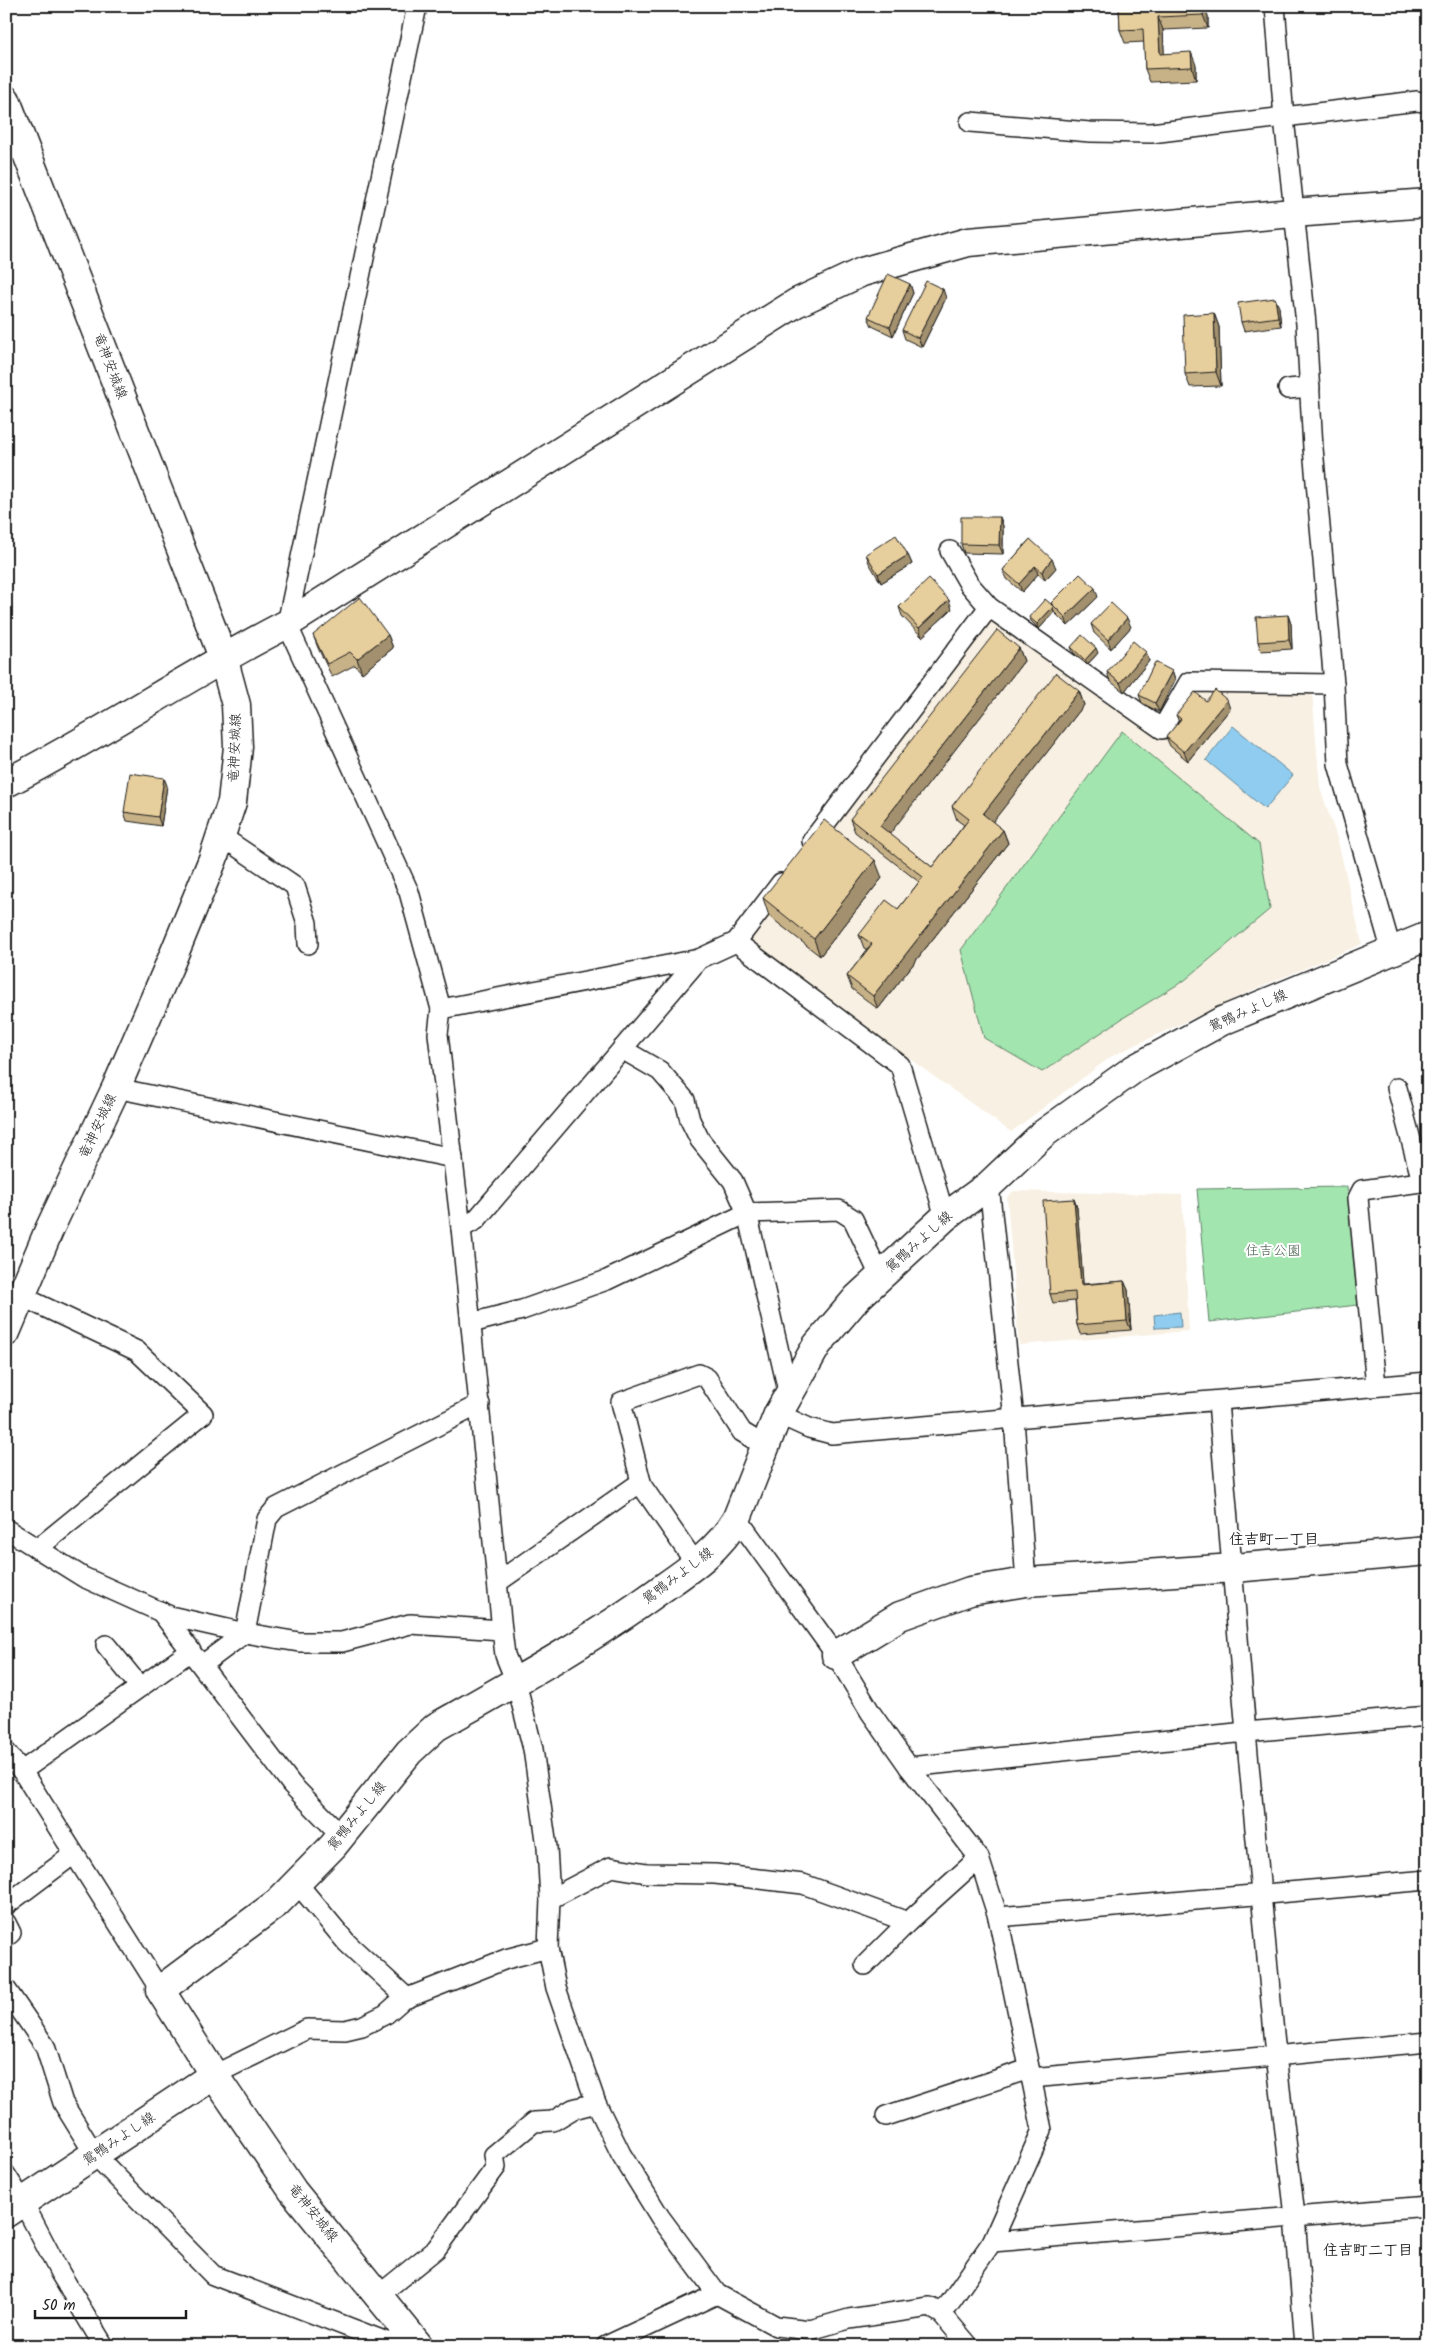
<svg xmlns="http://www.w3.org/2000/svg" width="1434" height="2352" viewBox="0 0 1434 2352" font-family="Kalam,'Klee One',sans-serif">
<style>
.built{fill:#f8f0e2}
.green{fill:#a2e5af;stroke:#5f8066}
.water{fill:#8fccef;stroke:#61869b}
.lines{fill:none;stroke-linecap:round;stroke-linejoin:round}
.street-casing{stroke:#1c1c1c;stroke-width:22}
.secondary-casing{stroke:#1c1c1c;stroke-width:31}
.street{stroke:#fff;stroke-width:19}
.secondary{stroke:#fff;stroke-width:28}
.wall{fill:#c7b187;stroke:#1c1c1c}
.shaded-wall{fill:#a2906e;stroke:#1c1c1c}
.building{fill:#e7ce9d;stroke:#1c1c1c}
.labels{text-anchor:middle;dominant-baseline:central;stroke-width:4;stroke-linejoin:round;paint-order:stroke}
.street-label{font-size:14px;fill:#1c1c1c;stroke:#fff}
.park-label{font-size:14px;fill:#4b624f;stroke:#fff}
.neighbourhood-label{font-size:15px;font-weight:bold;fill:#1c1c1c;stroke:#fff}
</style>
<rect width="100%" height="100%" fill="#fff"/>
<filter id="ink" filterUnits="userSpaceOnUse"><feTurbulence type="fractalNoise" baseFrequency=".02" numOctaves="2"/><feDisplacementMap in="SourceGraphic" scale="10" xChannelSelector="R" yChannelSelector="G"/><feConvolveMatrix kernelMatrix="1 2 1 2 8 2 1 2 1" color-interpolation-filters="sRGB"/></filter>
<g filter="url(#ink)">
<g class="built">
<polygon points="991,619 1115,702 1163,741 1190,694 1201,688 1312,691 1320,788 1338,841 1362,944 1253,990 1112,1056 1011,1132 746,941"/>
<polygon points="1014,1191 1182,1195 1189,1331 1019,1345 1007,1197"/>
</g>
<g class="green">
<polygon points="1122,731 1259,844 1270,909 1185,980 1123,1018 1042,1072 984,1038 961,950"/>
<polygon points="1347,1187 1358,1305 1209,1322 1197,1189"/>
</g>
<g class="water">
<polygon points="1233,726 1293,775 1265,809 1206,760"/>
<polygon points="1180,1312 1181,1327 1155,1328 1154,1315"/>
</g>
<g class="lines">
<g class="street-casing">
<g id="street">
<polyline points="417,6 287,624 409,892 441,1009 438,1034 461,1228 502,1630 505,1655 516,1682 533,1749 547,1847 550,1899 548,1948 556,1988 596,2103 621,2154 660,2217 717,2294 776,2326 810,2330 849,2319 930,2307 942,2314 969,2346"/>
<polyline points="1275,6 1284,118 1306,324 1313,448 1334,684 1338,764 1391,949"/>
<polyline points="970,122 1090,132 1151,133 1417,101 1428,103"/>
<polyline points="6,152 23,144"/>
<polyline points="1288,389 1310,387"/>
<polyline points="950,551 969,584 989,607 1162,729 1189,682 1334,684"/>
<polyline points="221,836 295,886 307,923 308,944"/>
<polyline points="812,841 989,607"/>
<polyline points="736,942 900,1065 945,1217"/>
<polyline points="441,1009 699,959 736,942 781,883"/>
<polyline points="622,1049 660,1071 685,1100 690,1120 700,1140 733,1181 747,1213 789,1395"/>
<polyline points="116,1088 453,1158"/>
<polyline points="1397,1088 1422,1181"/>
<polyline points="989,1185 1014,1419 1026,1582"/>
<polyline points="461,1228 476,1220 699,959"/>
<polyline points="21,1296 137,1351 203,1414 37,1549"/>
<polyline points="471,1323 522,1310 607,1280 747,1213 839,1210 853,1219 880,1276"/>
<polyline points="1376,1386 1358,1198 1362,1190 1428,1181"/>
<polyline points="1218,1402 1246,1732 1276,2055 1295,2216 1305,2346"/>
<polyline points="778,1414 809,1428 832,1434 1428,1382"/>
<polyline points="737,1518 836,1655 871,1713 909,1767 979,1858 998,1917 1042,2130 992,2242 942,2314"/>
<polyline points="6,1529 83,1577 170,1616 245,1633 299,1642 342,1642 410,1624 502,1630"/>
<polyline points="696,1564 642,1486 621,1402 699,1374 707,1378 742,1432 765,1446"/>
<polyline points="498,1582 641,1482"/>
<polyline points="106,1645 140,1687"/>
<polyline points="195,1657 292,1785 341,1835"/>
<polyline points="202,1665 245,1633 267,1519 276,1508 480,1404"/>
<polyline points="6,1752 22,1771 160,1990"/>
<polyline points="909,1767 1246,1732 1428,1716"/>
<polyline points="22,1771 191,1651 160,1611"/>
<polyline points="297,1883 347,1943 407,1998"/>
<polyline points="550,1899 611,1867 647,1873 715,1874 803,1884 908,1922"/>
<polyline points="6,1905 74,1854"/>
<polyline points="998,1917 1428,1880"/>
<polyline points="6,1923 11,1933 6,1937"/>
<polyline points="865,1965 908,1922 979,1858"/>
<polyline points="6,1989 45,2046 63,2103 95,2155 213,2275 392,2344 415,2341"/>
<polyline points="214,2075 307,2029 345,2030 362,2026 386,2014 402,2000 506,1959 548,1948"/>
<polyline points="1031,2078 1428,2042"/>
<polyline points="886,2116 1029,2069"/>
<polyline points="6,2175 23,2202 60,2273 104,2346"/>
<polyline points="992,2242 1428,2206"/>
<polyline points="379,2295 436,2249 496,2167 494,2155 534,2122 553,2121 573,2109 596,2103"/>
<polyline points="606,2346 717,2294"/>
</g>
</g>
<g class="secondary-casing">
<g id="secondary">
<polyline points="6,100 223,657 236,705 238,747 232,802 213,859 172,959 116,1088 49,1230 6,1332"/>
<path d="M6,783C102,734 191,673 287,624L796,303L862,272L968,242L1293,213L1428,203"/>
<polyline points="836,1655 900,1616 970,1591 1026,1582 1234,1568 1428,1551"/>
<polyline points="6,2213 214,2075"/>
<path d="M419,2346L293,2191L214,2075L160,1990L277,1903L333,1846L409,1752L436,1727C512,1684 590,1641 660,1590C690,1569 719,1550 737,1518L778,1414L817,1345L857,1298L945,1217L989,1185L1043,1134L1134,1069L1222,1021L1428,936"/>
</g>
</g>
<use href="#street" class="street"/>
<use href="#secondary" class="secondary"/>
</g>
<g class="wall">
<polygon points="1119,6 1204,6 1208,16 1208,28 1163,30 1164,54 1196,65 1196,80 1150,82 1145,69 1144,42 1125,43 1120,30"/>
<polygon points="910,284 913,293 893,336 872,326 868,317"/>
<polygon points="946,298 922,347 905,339 902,330"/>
<polygon points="1279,307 1281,326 1244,331 1241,322"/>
<polygon points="1214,313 1219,327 1221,386 1190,387 1185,374"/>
<polygon points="1000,517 1003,526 1003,554 964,553 961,544"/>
<polygon points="1030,539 1056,568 1045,580 1038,574 1022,592 1007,579 1003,570"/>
<polygon points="866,554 908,555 912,564 881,583 869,563"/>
<polygon points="1098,597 1068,626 1054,612 1039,629 1031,621 1029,617 1052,605 1051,603"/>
<polygon points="899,607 952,609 922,637 902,616"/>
<polygon points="1288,615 1291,624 1292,649 1261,651 1258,642"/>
<polygon points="1091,624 1131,627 1111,649 1094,633"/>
<polygon points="313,635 388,635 393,648 362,673 355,665 332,677 318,648"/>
<polygon points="1071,647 1098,653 1087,665 1073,652"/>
<polygon points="1019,648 1024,661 889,834 932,867 964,825 957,820 952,806 1079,691 1084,705 992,822 1003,830 1008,843 878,1009 852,989 847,976 867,950 864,948 859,935 898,909 919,882 855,832 850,819"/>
<polygon points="1146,652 1149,661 1124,692 1110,681 1107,672"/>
<polygon points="1172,671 1175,680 1159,712 1142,703 1139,695"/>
<polygon points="1230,709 1188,761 1170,746 1166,737 1179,722 1176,715"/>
<polygon points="164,778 167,786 161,826 127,821 124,812"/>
<polygon points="882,878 820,956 769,916 763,898"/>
<polygon points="1074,1199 1077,1208 1083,1284 1124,1281 1128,1290 1131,1330 1080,1334 1077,1325 1075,1301 1053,1303 1050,1294"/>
</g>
<g class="shaded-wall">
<polygon points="1203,6 1204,6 1208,16 1208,28 1203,15"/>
<polygon points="1158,17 1163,30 1165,67 1160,54"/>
<polygon points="1191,52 1196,65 1196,80 1192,67"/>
<polygon points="910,284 913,293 893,336 890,327"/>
<polygon points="943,289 946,298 922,347 918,338"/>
<polygon points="1275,298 1279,307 1281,326 1278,317"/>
<polygon points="1214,313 1219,327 1221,386 1216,372"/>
<polygon points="1000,517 1003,526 1003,554 999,545"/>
<polygon points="908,555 912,564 881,583 878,574"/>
<polygon points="1052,559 1056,568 1045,580 1042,572"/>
<polygon points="1035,566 1038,574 1022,592 1019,584"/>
<polygon points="1095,588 1098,597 1068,626 1065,617"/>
<polygon points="949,600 952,609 922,637 919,628"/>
<polygon points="1053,607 1054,612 1039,629 1037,624"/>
<polygon points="1288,615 1291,624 1292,649 1289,640"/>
<polygon points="1127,618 1131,627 1111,649 1108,640"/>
<polygon points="388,635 393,648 362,673 357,659"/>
<polygon points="1019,648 1024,661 885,840 880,826"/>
<polygon points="1096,648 1098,653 1087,665 1085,660"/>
<polygon points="1146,652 1149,661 1124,692 1120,683"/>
<polygon points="1172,671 1175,680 1159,712 1155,703"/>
<polygon points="1079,691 1084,705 988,828 983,814"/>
<polygon points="1227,700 1230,709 1188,761 1184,752"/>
<polygon points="164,778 167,786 161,826 158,817"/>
<polygon points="1003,830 1008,843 878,1009 873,996"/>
<polygon points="875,860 882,878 820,956 814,939"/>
<polygon points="1074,1199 1077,1208 1084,1293 1081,1285"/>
<polygon points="1124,1281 1128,1290 1131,1330 1127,1321"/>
</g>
<g class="building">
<polygon points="1119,6 1203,6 1203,15 1158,17 1160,54 1191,52 1192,67 1145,69 1143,29 1120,30"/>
<polygon points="888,274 910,284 890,327 868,317"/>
<polygon points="926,281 943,289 918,338 902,330"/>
<polygon points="1275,298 1278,317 1241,322 1238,303"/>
<polygon points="1214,313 1216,372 1185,374 1183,315"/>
<polygon points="961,517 1000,517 999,545 961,544"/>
<polygon points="896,535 908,555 878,574 866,554"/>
<polygon points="1030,539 1052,559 1042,572 1035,566 1019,584 1003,570"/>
<polygon points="1080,574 1095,588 1065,617 1051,603"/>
<polygon points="929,579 949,600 919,628 899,607"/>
<polygon points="360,597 388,635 357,659 350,652 327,664 313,635"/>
<polygon points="1045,599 1052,605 1053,607 1037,624 1029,617"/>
<polygon points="1111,603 1127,618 1108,640 1091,624"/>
<polygon points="1288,615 1289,640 1258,642 1256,617"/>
<polygon points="997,630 1019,648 880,826 932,867 969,819 952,806 1056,673 1079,691 983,814 1003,830 873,996 847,976 872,944 859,935 886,900 898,909 923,877 850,819"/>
<polygon points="1082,635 1096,648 1085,660 1071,647"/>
<polygon points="1133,641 1146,652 1120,683 1107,672"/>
<polygon points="1155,662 1172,671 1155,703 1139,695"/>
<polygon points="1215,690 1227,700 1184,752 1166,737 1181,719 1176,715 1195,692 1206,701"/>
<polygon points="130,773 164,778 158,817 124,812"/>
<polygon points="824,820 875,860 814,939 763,898"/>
<polygon points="1074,1199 1081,1285 1124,1281 1127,1321 1077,1325 1075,1292 1050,1294 1043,1201"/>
</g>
</g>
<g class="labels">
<g class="street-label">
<text transform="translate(110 366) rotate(69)">竜神安城線</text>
<text transform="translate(235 748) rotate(-88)">竜神安城線</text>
<text transform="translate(1248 1011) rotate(-24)">鴛鴨みよし線</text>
<text transform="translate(98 1126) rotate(-65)">竜神安城線</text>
<text transform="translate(919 1242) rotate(-42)">鴛鴨みよし線</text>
<text transform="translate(678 1576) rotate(-37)">鴛鴨みよし線</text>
<text transform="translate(357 1816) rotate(-51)">鴛鴨みよし線</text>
<text transform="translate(119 2139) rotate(-34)">鴛鴨みよし線</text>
<text transform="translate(313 2213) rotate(51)">竜神安城線</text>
</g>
<g class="park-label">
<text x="1273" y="1251">住吉公園</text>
</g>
<g class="neighbourhood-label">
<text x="1274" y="1540">住吉町一丁目</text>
<text x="1368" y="2251">住吉町二丁目</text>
</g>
</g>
<rect width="1434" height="2352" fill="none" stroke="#fff" stroke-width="25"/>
<rect x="12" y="12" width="1409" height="2327" fill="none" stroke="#1c1c1c" stroke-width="2" filter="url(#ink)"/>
<path d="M35 2310v8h151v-8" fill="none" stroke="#1c1c1c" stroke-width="2.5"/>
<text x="42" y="2310" font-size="15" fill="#1c1c1c" stroke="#ffffff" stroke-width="4" paint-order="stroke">50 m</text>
</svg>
